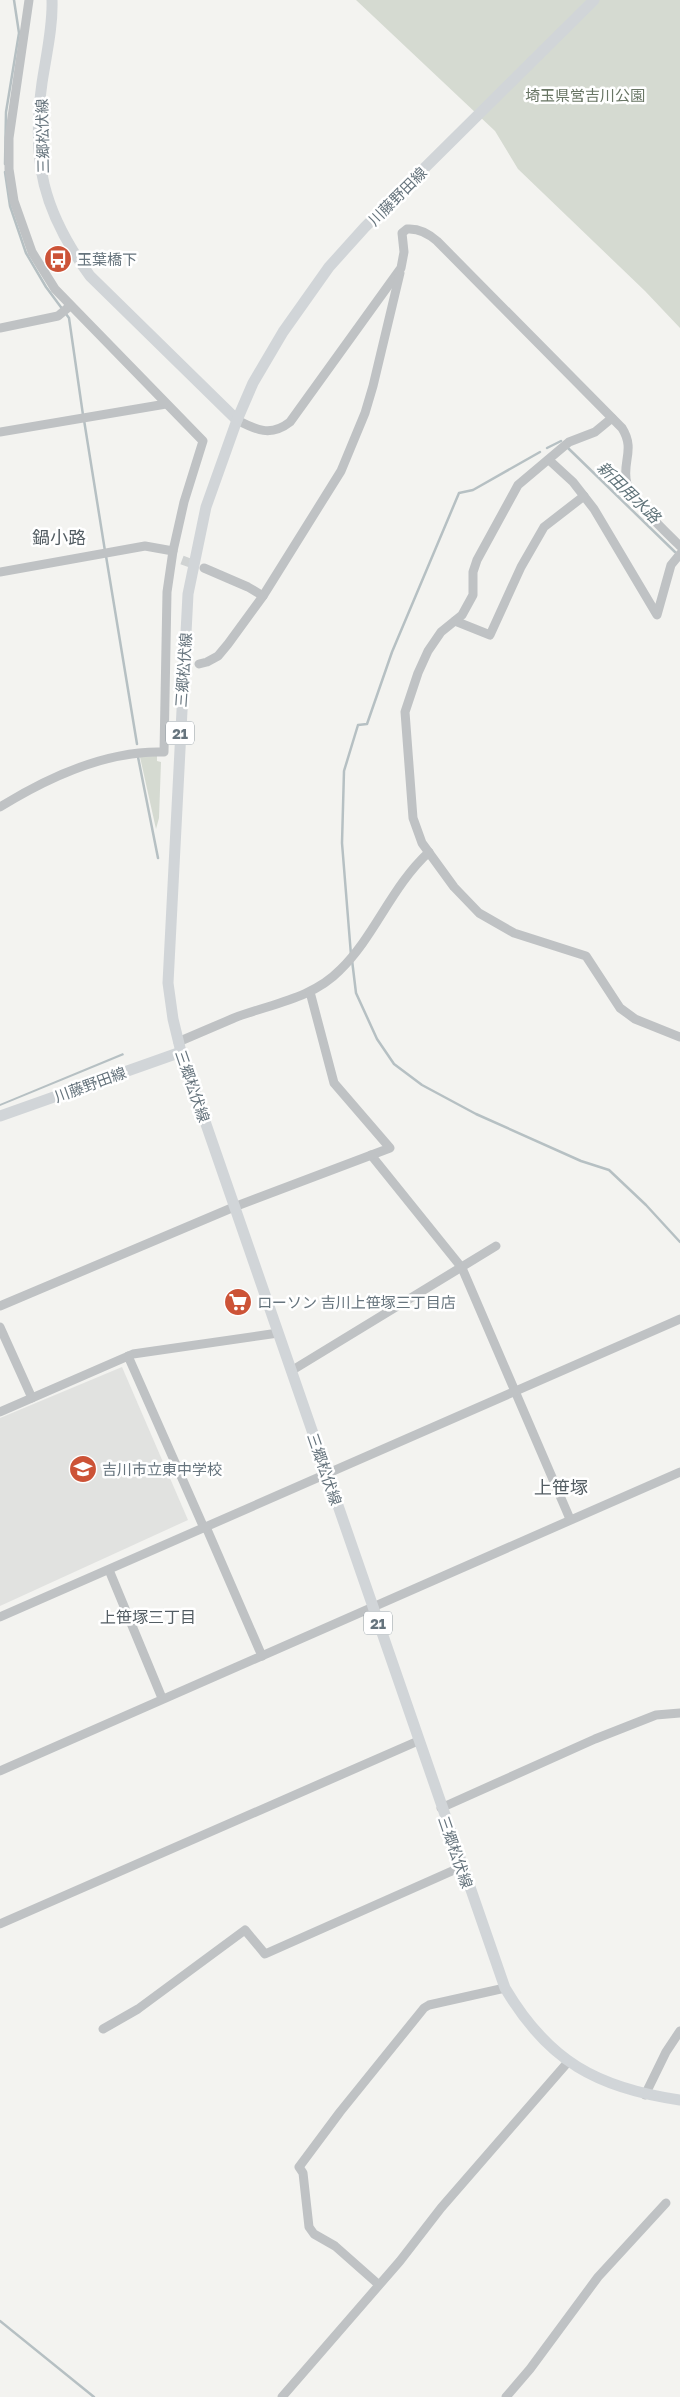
<svg xmlns="http://www.w3.org/2000/svg" width="680" height="2397" viewBox="0 0 680 2397" font-family="'Golos Text','Noto Sans JP',sans-serif">
<style>
.built{fill:#e1e2e0}
.green{fill:#d5dad1}
.water{fill:#b6c0c3}
.lines{fill:none;stroke-linecap:round;stroke-linejoin:round}
.stream{stroke:#b6c0c3;stroke-width:2.5}
.minor-tunnel{stroke:#d0d3d3;stroke-width:9;stroke-dasharray:9 4.5;stroke-linecap:butt}
.minor{stroke:#bfc2c4;stroke-width:9}
.major{stroke:#d1d5d8;stroke-width:11}
.labels{text-anchor:middle;dominant-baseline:central;stroke-width:5;stroke-linejoin:round;paint-order:stroke}
.shield{fill:#fff;stroke:#949ea4;stroke-width:1}
.shield-label{font-size:14px;font-weight:bold;fill:#66747d}
.park-label{font-size:15px;fill:#687564;stroke:#fff}
.street-label{font-size:15px;fill:#66747d;stroke:#fff}
.poi-label{font-size:15px;fill:#66747d;stroke:#fff;text-anchor:start}
.water-label{font-size:16px;font-style:italic;fill:#62757b;stroke:#fff}
.neighbourhood-label{font-size:16px;fill:#535d63;stroke:#fff}
.quarter-label{font-size:18px;fill:#535d63;stroke:#fff}
</style>
<rect width="100%" height="100%" fill="#f3f3f0"/>
<polygon class="built" points="122,1367 188,1520 0,1606 0,1418"/>
<g class="green">
<polygon points="356,0 680,0 680,328 645,291 518,169 495,131"/>
<polygon points="157,756 157,761 161,762 159,818 156,829 140,757"/>
</g>
<polygon class="water" points="123,1053 124,1055 0,1106 0,1104"/>
<g class="lines">
<g class="stream">
<polyline points="5,164 6,112 19,33 14,0"/>
<polyline points="5,172 10,206 26,253 46,287 69,318 83,415"/>
<polyline points="84,420 105,551"/>
<polyline points="547,448 561,441"/>
<polyline points="568,448 675,552"/>
<polyline points="106,556 137,744"/>
<polyline points="138,757 158,858"/>
<polyline points="351,955 342,843 344,771 358,725 367,724 392,652 459,493 473,490 540,452"/>
<polyline points="352,960 356,993 377,1039 394,1064 422,1085 476,1114 581,1161 609,1170 646,1205 680,1242"/>
<polyline points="0,2321 94,2397"/>
</g>
<polyline class="minor-tunnel" points="182,560 198,566"/>
<g class="minor">
<polyline points="0,328 58,316 70,306"/>
<polyline points="612,418 595,432 569,442 518,485 477,560 473,572 473,595 462,615 441,632 428,651 418,673 405,712 413,818 422,843 454,887 479,913 514,933 586,956 620,1008 635,1019 680,1037"/>
<path d="M237,420C256,430 271,437 290,422L401,268L404,252L402,233L407,229C419,228 428,233 437,241L622,428C636,450 621,463 627,484C631,500 667,533 680,546"/>
<polyline points="0,432 166,404"/>
<polyline points="549,460 573,482 594,509 657,615 671,565 680,554"/>
<polyline points="204,568 248,587 263,596"/>
<polyline points="0,572 145,546 173,551"/>
<polyline points="455,621 490,635 521,567 544,527 584,496"/>
<polyline points="199,664 207,662 218,656 228,644 263,596 341,471 365,413 373,386 400,273"/>
<path d="M0,807C47,778 108,750 164,752L167,592L173,551L184,502L203,441L55,289L32,252L14,201L9,169V138L29,0"/>
<path d="M178,1042C197,1034 215,1026 234,1018C270,1004 312,999 340,970C375,936 391,887 429,852"/>
<polyline points="371,1155 462,1268 570,1519"/>
<polyline points="0,1306 234,1207 390,1148 334,1083 310,992"/>
<polyline points="0,1327 32,1398"/>
<polyline points="128,1356 204,1528"/>
<polyline points="291,1371 496,1246"/>
<polyline points="0,1412 133,1354 278,1333"/>
<polyline points="206,1527 262,1656"/>
<polyline points="109,1570 162,1698"/>
<polyline points="0,1617 680,1319"/>
<polyline points="0,1771 680,1472"/>
<polyline points="441,1808 595,1739 656,1715 680,1713"/>
<polyline points="0,1924 418,1741"/>
<polyline points="103,2029 138,2009 245,1930 265,1954 461,1867"/>
<polyline points="645,2095 666,2052 680,2031"/>
<polyline points="378,2284 335,2246 314,2234 309,2227 303,2173 299,2167 340,2112 424,2008 429,2005 505,1988"/>
<polyline points="282,2397 400,2261 441,2208 568,2062"/>
<polyline points="506,2397 530,2369 598,2277 666,2203"/>
</g>
<g class="major">
<path d="M52,0C53,27 46,56 42,83C31,161 43,212 90,276L237,420"/>
<path d="M594,0L365,227L329,267L283,332L253,383L237,420L206,507L188,594L168,983L173,1019L181,1052L505,1988C548,2061 597,2088 680,2100"/>
<polyline points="0,1116 181,1052"/>
</g>
</g>
<defs>
<g id="bus-disc" transform="scale(1.4375)"><circle r="9.5" fill="#cc5337" stroke="#fff"/><path d="M-5-6H5V4H4V6H2V4H-2V6H-4V4H-5ZM-3.5-4V0h7V-4ZM-3.5 1.2v1.5H-2V1.2ZM2 1.2v1.5H3.5V1.2Z" fill="#fff"/></g>
<g id="supermarket-disc" transform="scale(1.4375)"><circle r="9.5" fill="#cc5337" stroke="#fff"/><path d="M-6-5.5h2.5l.6 2H6L4.5 2H-2.5L-4.4-4H-6ZM-1.5 3.2a1.3 1.3 0 1 0 .1 0ZM3 3.2a1.3 1.3 0 1 0 .1 0Z" fill="#fff"/></g>
<g id="school-disc" transform="scale(1.4375)"><circle r="9.5" fill="#cc5337" stroke="#fff"/><path d="M0-5L7-2L0 1L-7-2ZM-4 1L0 2.5L4 1V4Q0 6-4 4Z" fill="#fff"/></g>
</defs>
<g fill-rule="evenodd">
<use href="#bus-disc" x="58" y="259"/>
<use href="#supermarket-disc" x="238" y="1302"/>
<use href="#school-disc" x="83" y="1469"/>
</g>
<g class="labels">
<g class="shield">
<rect x="166" y="721.5" width="28" height="23" rx="4"/>
<rect x="364" y="1611.5" width="28" height="23" rx="4"/>
</g>
<g class="shield-label">
<text x="180" y="733">21</text>
<text x="378" y="1623">21</text>
</g>
<g class="park-label">
<text x="585" y="95">埼玉県営吉川公園</text>
</g>
<g class="street-label">
<text transform="translate(42 136) rotate(-91)">三郷松伏線</text>
<text transform="translate(397 196) rotate(-45)">川藤野田線</text>
<text transform="translate(183 670) rotate(-86)">三郷松伏線</text>
<text transform="translate(90 1084) rotate(-20)">川藤野田線</text>
<text transform="translate(193 1086) rotate(71)">三郷松伏線</text>
<text transform="translate(325 1469) rotate(71)">三郷松伏線</text>
<text transform="translate(456 1852) rotate(71)">三郷松伏線</text>
</g>
<g class="poi-label">
<text x="77" y="259">玉葉橋下</text>
<text x="257" y="1302">ローソン 吉川上笹塚三丁目店</text>
<text x="102" y="1469">吉川市立東中学校</text>
</g>
<g class="water-label">
<text transform="translate(629 492) rotate(44)">新田用水路</text>
</g>
<g class="neighbourhood-label">
<text x="148" y="1617">上笹塚三丁目</text>
</g>
<g class="quarter-label">
<text x="59" y="537">鍋小路</text>
<text x="561" y="1487">上笹塚</text>
</g>
</g>
</svg>
